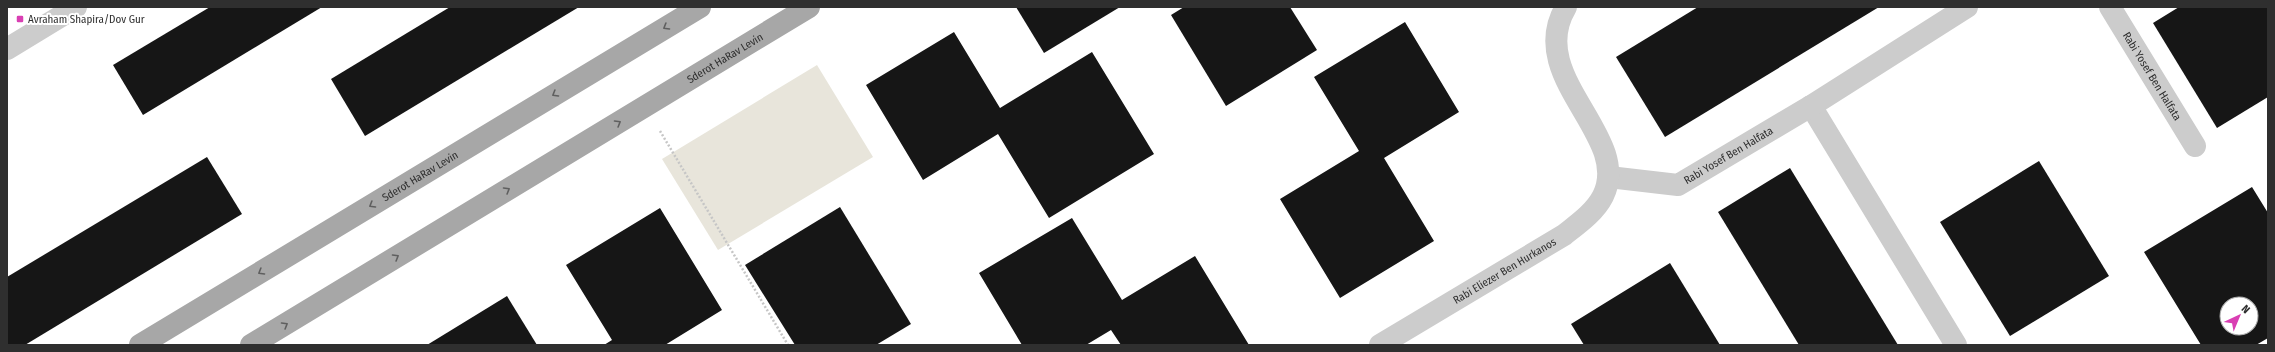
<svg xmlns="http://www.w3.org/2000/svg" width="2275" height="352" viewBox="0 0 2275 352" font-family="'Fira Sans Condensed',sans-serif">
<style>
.green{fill:#e8e5db}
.building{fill:#161616;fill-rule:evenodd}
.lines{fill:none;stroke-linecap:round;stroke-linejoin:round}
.path{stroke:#c6c6c6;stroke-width:2.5;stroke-dasharray:2 2;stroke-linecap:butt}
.minor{stroke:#ccc;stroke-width:22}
.major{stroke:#a7a7a7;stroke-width:22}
.oneway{stroke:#5f5f5f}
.poi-dot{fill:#d93fb3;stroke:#fff;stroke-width:1.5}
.labels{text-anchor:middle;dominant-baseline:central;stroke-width:4;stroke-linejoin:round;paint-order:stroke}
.poi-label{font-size:11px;fill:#2f2f2f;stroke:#fff;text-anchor:start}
.street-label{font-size:11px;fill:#2f2f2f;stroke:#fff}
</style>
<rect width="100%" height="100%" fill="#fff"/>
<polygon class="green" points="817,65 873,157 718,250 662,159"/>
<g class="building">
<polygon points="210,7 322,7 143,115 113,65"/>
<polygon points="450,7 579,7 365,136 331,79"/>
<polygon points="1016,7 1120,7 1044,53"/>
<polygon points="1184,7 1290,7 1317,50 1226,106 1171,15"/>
<polygon points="1698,7 1879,7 1665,137 1616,57"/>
<polygon points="2179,7 2268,7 2268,97 2217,128 2153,23"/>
<polygon points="1405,22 1459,112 1384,158 1434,241 1340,298 1280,199 1359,151 1314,77"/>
<polygon points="954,32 1000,108 1092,52 1154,154 1049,218 998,134 923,180 866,85"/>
<polygon points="207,157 242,214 25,345 7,345 7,277"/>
<polygon points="2039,161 2109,276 2010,336 1940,222"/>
<polygon points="1790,168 1898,345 1799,345 1718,212"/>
<path d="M2252,187L2268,213V338L2256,345H2201L2144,252ZM2227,304H2251V328H2227Z"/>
<polygon points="840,207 911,324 876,345 795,345 745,265"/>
<polygon points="660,208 722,310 665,345 604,345 612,340 566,265"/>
<polygon points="1072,218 1122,300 1195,256 1249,345 1121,345 1111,330 1086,345 1022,345 979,273"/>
<polygon points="1670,263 1720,345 1584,345 1571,324"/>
<polygon points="507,296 537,345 427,345"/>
</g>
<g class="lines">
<polyline class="path" points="660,131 788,345"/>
<g class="minor">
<path id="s1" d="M2110,7L2195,146"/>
<polyline points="7,49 76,7"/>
<polyline points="1811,106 1956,345"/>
<path id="s2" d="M1609,177L1678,185L1811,106L1967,7"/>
<path id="s3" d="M1380,345L1564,235C1578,224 1595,212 1603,196C1633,136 1524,77 1566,7"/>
</g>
<g class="major">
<path id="s4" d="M140,345L700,7"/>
<path id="s5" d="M251,345L809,7"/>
</g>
</g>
<defs><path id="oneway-chevron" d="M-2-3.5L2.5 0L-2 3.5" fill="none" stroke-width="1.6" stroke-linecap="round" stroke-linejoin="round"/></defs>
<g class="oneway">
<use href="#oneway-chevron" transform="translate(666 27) rotate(149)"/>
<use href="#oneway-chevron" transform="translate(555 94) rotate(149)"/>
<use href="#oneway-chevron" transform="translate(618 123) rotate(-31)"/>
<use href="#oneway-chevron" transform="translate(507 190) rotate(-31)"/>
<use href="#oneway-chevron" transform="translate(372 205) rotate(149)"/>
<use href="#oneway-chevron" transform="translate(396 257) rotate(-31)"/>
<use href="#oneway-chevron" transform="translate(261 272) rotate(149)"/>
<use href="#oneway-chevron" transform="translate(285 325) rotate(-31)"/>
</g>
<rect class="poi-dot" x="16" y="15" width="8" height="8" rx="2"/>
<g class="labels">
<g class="poi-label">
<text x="28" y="19">Avraham Shapira/Dov Gur</text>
</g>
<g class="street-label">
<text stroke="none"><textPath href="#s5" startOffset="554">Sderot HaRav Levin</textPath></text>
<text stroke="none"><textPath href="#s1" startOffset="81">Rabi Yosef Ben Halfata</textPath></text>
<text stroke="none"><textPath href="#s2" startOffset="128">Rabi Yosef Ben Halfata</textPath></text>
<text stroke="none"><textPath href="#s4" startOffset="327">Sderot HaRav Levin</textPath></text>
<text stroke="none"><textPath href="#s3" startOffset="145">Rabi Eliezer Ben Hurkanos</textPath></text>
</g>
</g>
<rect width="2275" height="352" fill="none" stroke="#2f2f2f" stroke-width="16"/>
<g transform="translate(2239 316) rotate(44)"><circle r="19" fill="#ffffff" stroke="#acacac"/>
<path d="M0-3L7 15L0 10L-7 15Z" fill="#d93fb3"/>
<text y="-6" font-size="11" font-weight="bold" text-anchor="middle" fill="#2f2f2f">N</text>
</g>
</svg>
